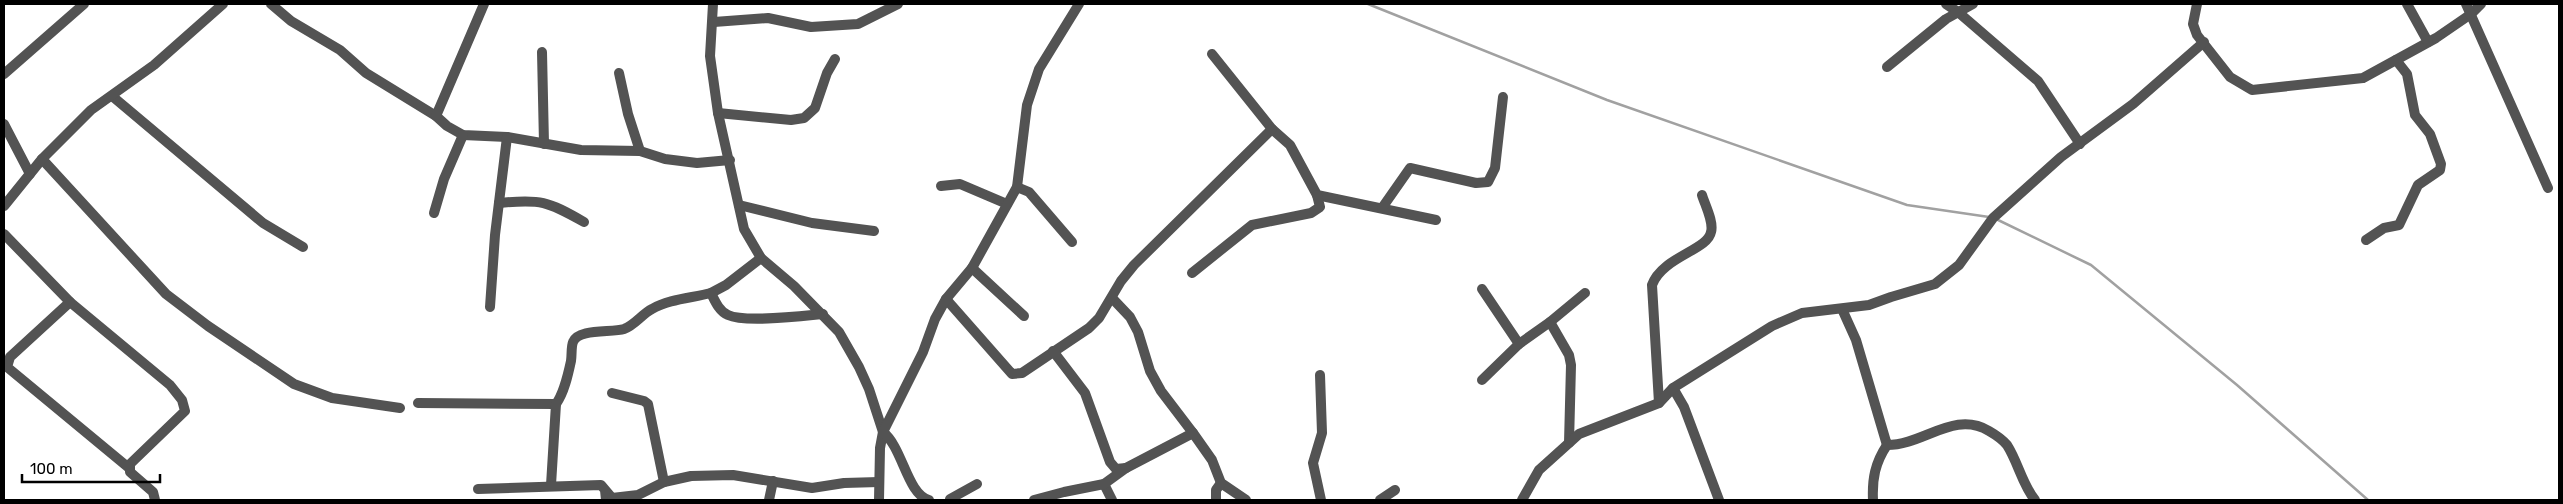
<svg xmlns="http://www.w3.org/2000/svg" width="2563" height="504" viewBox="0 0 2563 504" font-family="Rubik,sans-serif">
<style>
.lines{fill:none;stroke-linecap:round;stroke-linejoin:round}
.stream{stroke:#a1a1a1;stroke-width:2.5}
.street{stroke:#535353;stroke-width:10}
</style>
<rect width="100%" height="100%" fill="#fff"/>
<g class="lines">
<g class="stream">
<polyline points="1368,4 1607,100 1907,205 1989,217"/>
<polyline points="1996,219 2091,265 2237,385 2368,500"/>
</g>
<g class="street">
<polyline points="271,4 291,21 340,50 366,73 436,116 447,126 463,135 507,137 581,150 640,151 665,159 697,163 730,160"/>
<polyline points="713,4 710,56 718,113 744,229 761,258 794,286 839,332 859,367 869,389 883,432 880,448 879,500"/>
<polyline points="1946,4 1958,12 2038,81 2080,144"/>
<polyline points="2197,4 2193,24 2197,35 2230,77 2252,90 2363,78 2436,38 2471,14 2481,4"/>
<polyline points="2407,4 2428,42"/>
<polyline points="2466,4 2548,188"/>
<polyline points="714,22 768,18 811,27 858,24 898,4"/>
<polyline points="542,52 544,144"/>
<polyline points="1212,54 1272,129 1290,145 1317,195 1436,220"/>
<polyline points="1887,67 1946,19 1973,4"/>
<polyline points="619,73 628,114 640,151"/>
<polyline points="4,74 84,4"/>
<polyline points="112,96 263,223 303,247"/>
<polyline points="718,113 791,120 804,118 815,108 827,73 835,59"/>
<polyline points="436,116 484,4"/>
<polyline points="4,124 30,174"/>
<polyline points="42,159 166,294 208,326 294,384 332,398 400,408"/>
<polyline points="941,186 960,184 1007,204"/>
<polyline points="1017,187 1029,192 1072,242"/>
<path d="M499,203C541,199 547,201 584,222"/>
<polyline points="739,205 812,223 874,231"/>
<polyline points="4,206 42,159 91,110 154,65 223,4"/>
<polyline points="1382,208 1410,168 1476,183 1488,182 1495,168 1503,97"/>
<polyline points="434,213 444,179 463,135"/>
<polyline points="4,234 70,302 170,385 182,400 185,411 130,464 130,472 153,492 155,500"/>
<polyline points="2366,240 2384,228 2399,225 2418,185 2440,170 2441,164 2430,134 2415,115 2407,74 2396,60"/>
<polyline points="972,268 1024,316"/>
<polyline points="1192,273 1252,225 1311,213 1320,207 1317,195"/>
<polyline points="1482,289 1519,344"/>
<polyline points="711,293 726,285 761,258"/>
<polyline points="1112,298 1130,317 1138,332 1150,371 1161,391 1193,433"/>
<polyline points="946,299 1012,374 1022,373 1089,328 1099,318 1121,281 1134,265 1272,129"/>
<polyline points="70,302 10,357 7,367 129,468"/>
<polyline points="490,307 495,235 507,137"/>
<path d="M1842,309L1856,340L1887,445C1924,445 1954,410 1989,431C1996,435 2002,439 2007,445C2018,462 2022,484 2035,500"/>
<polyline points="1550,322 1569,355 1571,365 1569,443"/>
<polyline points="1053,351 1085,393 1110,462 1116,469 1126,468"/>
<polyline points="1320,375 1322,433 1313,463 1321,500"/>
<polyline points="1482,380 1519,344 1550,322 1585,293"/>
<polyline points="1673,388 1684,407 1719,500"/>
<polyline points="612,393 644,401 648,404 664,482"/>
<polyline points="418,403 556,404"/>
<path d="M1659,403L1652,285C1662,257 1708,250 1711,232C1714,222 1705,205 1702,195"/>
<polyline points="1104,484 1112,500"/>
<path d="M551,485L556,404C564,393 568,375 571,361C572,355 571,347 573,342C578,328 612,333 624,329C635,325 642,314 652,309C669,299 692,298 711,293C715,301 719,311 728,315C745,323 802,316 823,314"/>
<polyline points="478,489 601,485 612,498 605,490 606,500"/>
<polyline points="612,498 638,495 664,482 691,476 733,475 812,488 844,483 879,482"/>
<polyline points="950,499 977,484"/>
<polyline points="769,500 773,481"/>
<path d="M929,500C907,494 903,448 883,432L923,352L935,319L946,299L972,268L1017,187L1027,105L1039,69L1079,4"/>
<polyline points="1034,500 1064,492 1104,484 1126,468 1193,433 1212,460 1221,483 1246,500"/>
<polyline points="1216,500 1216,490 1221,483"/>
<polyline points="1380,500 1395,490"/>
<polyline points="1522,500 1539,470 1579,434 1659,403 1673,388 1772,326 1802,313 1869,305 1891,297 1935,284 1959,265 1993,218 2061,157 2133,104 2204,42"/>
<path d="M1873,500C1872,479 1875,463 1887,445"/>
</g>
</g>
<rect width="2563" height="504" fill="none" stroke="#000000" stroke-width="10"/>
<path d="M22 474v8h138v-8" fill="none" stroke="#000000" stroke-width="2.5"/>
<text x="30" y="474" font-size="15" fill="#000000" stroke="#ffffff" stroke-width="4" paint-order="stroke">100 m</text>
</svg>
